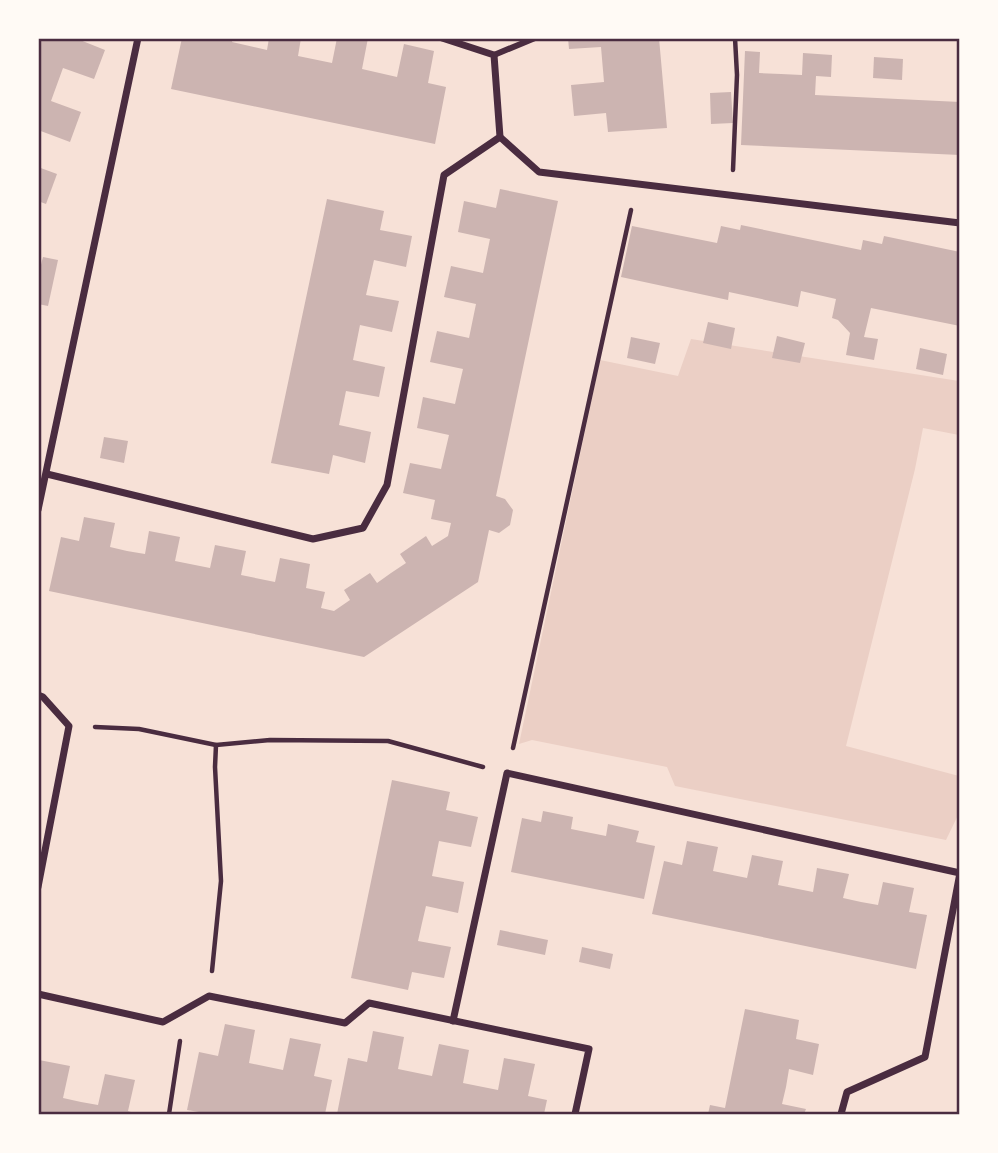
<svg xmlns="http://www.w3.org/2000/svg" width="998" height="1153" viewBox="0 0 998 1153" font-family="Jost,sans-serif">
<style>
.green{fill:#ebcfc5}
.building{fill:#ccb4b1}
.lines{fill:none;stroke-linecap:round;stroke-linejoin:round}
.path{stroke:#4a2c40;stroke-width:4.5}
.pedestrian{stroke:#4a2c40;stroke-width:6}
.minor{stroke:#4a2c40;stroke-width:7}
.neatline{fill:none;stroke:#4a2c40;stroke-width:2.5}
</style>
<rect width="100%" height="100%" fill="#f7e1d7"/>
<polygon class="green" points="691,339 959,381 959,435 923,428 915,469 846,746 959,776 959,813 946,840 675,786 667,767 532,740 519,744 600,360 678,376"/>
<g class="building">
<polygon points="38,38 75,38 105,50 94,79 63,68 51,101 81,112 70,142 38,130"/>
<polygon points="182,38 233,38 232,42 267,50 269,38 301,38 298,56 332,63 337,38 368,38 362,69 397,77 404,44 434,51 428,83 446,87 435,144 171,89"/>
<polygon points="568,38 659,38 667,128 608,132 606,113 574,116 571,85 604,82 601,47 569,49"/>
<polygon points="745,51 760,52 759,73 781,74 802,75 803,53 832,55 831,77 816,76 815,95 960,102 960,155 741,145"/>
<polygon points="874,57 903,59 902,80 873,78"/>
<polygon points="731,92 733,123 711,124 710,93"/>
<polygon points="38,167 57,174 46,204 38,201"/>
<polygon points="500,189 558,201 496,496 505,499 513,510 510,525 499,533 489,530 478,582 364,657 49,591 61,537 79,541 84,517 115,523 110,547 127,551 145,554 149,531 180,537 175,561 210,568 215,545 246,551 241,575 275,582 280,558 310,564 306,588 325,592 321,608 334,611 350,600 344,590 370,573 377,583 391,573 406,563 400,554 426,536 432,546 448,536 451,523 431,519 435,500 403,493 410,463 441,469 449,435 417,428 423,397 455,404 459,386 463,369 430,362 437,331 469,338 476,304 444,297 451,266 483,273 490,239 458,232 464,201 496,208"/>
<polygon points="327,199 384,211 380,230 412,236 406,267 374,260 366,295 399,301 392,332 360,325 353,360 385,367 379,397 346,391 339,425 371,432 365,463 333,455 329,474 271,463"/>
<polygon points="741,225 861,250 863,240 882,244 884,236 960,252 960,326 871,308 864,337 878,339 874,360 846,355 850,333 838,320 832,318 836,299 801,291 798,307 729,292 728,300 621,277 632,226 717,243 721,226 740,230"/>
<polygon points="43,257 58,260 48,306 38,304 38,276"/>
<polygon points="708,322 735,328 731,349 703,343"/>
<polygon points="777,336 805,343 800,363 772,358"/>
<polygon points="631,337 660,343 655,364 627,358"/>
<polygon points="920,348 947,354 943,375 916,369"/>
<polygon points="104,437 128,441 124,463 100,458"/>
<polygon points="392,780 450,792 446,810 478,817 471,847 439,841 432,876 464,882 458,913 426,906 422,923 418,941 451,947 444,978 412,972 408,990 351,978"/>
<polygon points="543,811 573,817 571,829 606,836 608,824 639,831 636,842 655,846 644,899 511,872 522,818 541,822"/>
<polygon points="687,841 718,847 713,871 747,878 752,855 783,861 778,885 813,892 817,868 849,874 843,898 861,902 878,905 883,882 914,888 909,912 927,915 916,969 652,914 664,861 682,865"/>
<polygon points="500,930 548,940 545,955 497,945"/>
<polygon points="582,947 613,954 610,969 579,962"/>
<polygon points="745,1009 799,1020 796,1039 819,1044 813,1075 789,1069 786,1087 782,1104 806,1109 804,1114 708,1114 710,1105 725,1108"/>
<polygon points="225,1024 255,1030 249,1063 283,1070 290,1038 321,1044 314,1076 332,1080 325,1114 211,1114 187,1110 199,1052 218,1056"/>
<polygon points="373,1031 404,1037 398,1069 432,1076 439,1044 469,1050 463,1083 498,1090 504,1058 535,1064 528,1096 547,1100 544,1114 337,1114 348,1058 367,1062"/>
<polygon points="39,1060 70,1066 63,1098 81,1102 98,1105 105,1074 135,1080 128,1111 137,1114 38,1114"/>
</g>
<g class="lines">
<g class="path">
<polyline points="733,170 737,75 735,38"/>
<polyline points="95,727 139,729 216,745 270,740 388,741 483,767"/>
<polyline points="513,748 631,210"/>
<polyline points="212,971 221,881 215,767 216,745"/>
<polyline points="169,1114 180,1041"/>
</g>
<polyline class="pedestrian" points="494,55 535,38"/>
<g class="minor">
<polyline points="500,137 539,172 960,223"/>
<polyline points="47,474 313,539 363,528 387,485 444,175 500,137 494,55 442,38"/>
<polyline points="38,510 138,38"/>
<polyline points="38,695 43,697 69,726 38,887"/>
<polyline points="38,994 163,1022 209,996 345,1023 369,1003 589,1049 575,1114"/>
<polyline points="453,1021 507,773 960,873"/>
<polyline points="841,1114 847,1092 925,1057 960,873"/>
</g>
</g>
<rect width="998" height="1153" fill="none" stroke="#fffaf5" stroke-width="80"/>
<rect x="40" y="40" width="918" height="1073" class="neatline"/>
</svg>
